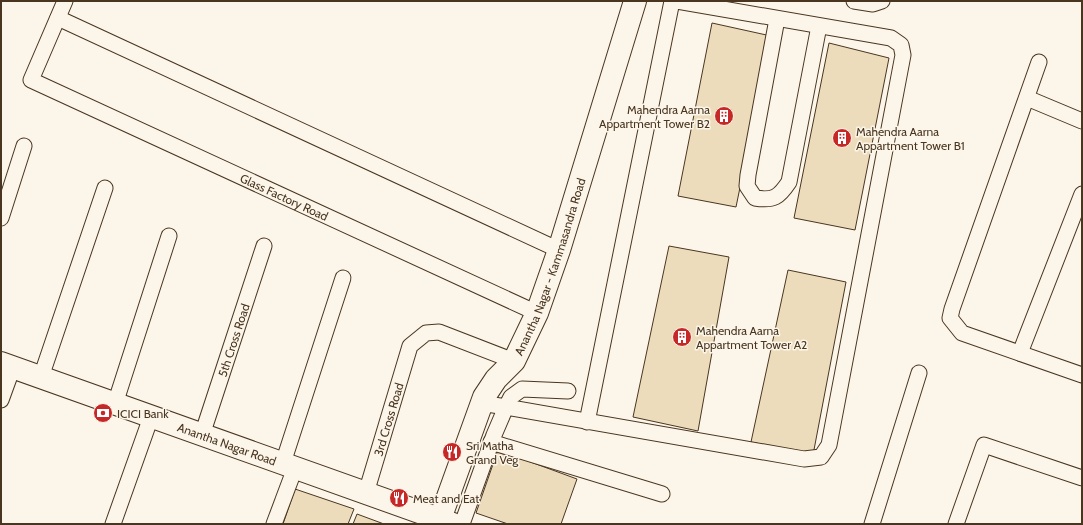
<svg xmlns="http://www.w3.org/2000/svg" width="1083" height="525" viewBox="0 0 1083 525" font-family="Cabin,sans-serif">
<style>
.building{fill:#ecdcbc;stroke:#4a3520}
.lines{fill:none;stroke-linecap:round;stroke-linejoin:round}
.street-casing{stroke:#4a3520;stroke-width:17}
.secondary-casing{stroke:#4a3520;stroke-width:24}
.street{stroke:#fbf6e9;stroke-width:15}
.secondary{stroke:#fbf6e9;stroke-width:22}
.labels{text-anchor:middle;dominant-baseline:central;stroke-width:3;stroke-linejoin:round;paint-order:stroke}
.poi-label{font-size:12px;fill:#4a3520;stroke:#fbf6e9;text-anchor:start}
.street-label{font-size:12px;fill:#4a3520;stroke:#fbf6e9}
</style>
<rect width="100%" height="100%" fill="#fbf6e9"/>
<g class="building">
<polygon points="712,23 771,36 736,207 678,196"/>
<polygon points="829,43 889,58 855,230 794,218"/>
<polygon points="669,246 729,257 698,431 633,417"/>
<polygon points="788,270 846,282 813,455 751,442"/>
<polygon points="498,450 577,479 561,524 508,524 476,513"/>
<polygon points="295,489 354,509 348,524 283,524"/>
<polygon points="357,514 384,524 353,524"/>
</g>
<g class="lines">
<g class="street-casing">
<g id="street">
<path id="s1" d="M65,1L31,80L537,313"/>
<polyline points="854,1 873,4 882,1"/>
<polyline points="58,18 559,250"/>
<path d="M777,19L748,175L747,186L755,198C774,201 779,197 789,182L819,26"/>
<polyline points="1039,62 952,309 950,318 962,333 1082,375"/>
<polyline points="1027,98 1082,121"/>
<polyline points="1,218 24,146"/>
<polyline points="1020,353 1082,194"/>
<polyline points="41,377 105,188"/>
<polyline points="1,400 13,367"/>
<polyline points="481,403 506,407 511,397 522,389 568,391"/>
<polyline points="115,404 169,236"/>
<polyline points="587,422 672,1"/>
<path id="s2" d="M202,435L264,246"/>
<polyline points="491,442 662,494"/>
<polyline points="283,463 343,278"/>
<path id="s3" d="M366,493L410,346L426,333L439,332L514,361"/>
<polyline points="113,524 151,417"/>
<polyline points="274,524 295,468"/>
<polyline points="462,524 494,435 506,407 804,459 821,457 829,445 903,55 901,45 891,38 677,1"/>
<polyline points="872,524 919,373"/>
<polyline points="956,524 984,445 1082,478"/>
</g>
</g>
<g class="secondary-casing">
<g id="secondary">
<path id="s4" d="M1,363L453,524"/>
<path id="s5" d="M440,519L484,397L496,379L514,361L537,313L559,250L635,1"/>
</g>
</g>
<use href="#street" class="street"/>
<use href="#secondary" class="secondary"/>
</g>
<defs>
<g id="building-disc" transform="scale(1)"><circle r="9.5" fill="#c62828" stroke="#fbf6e9"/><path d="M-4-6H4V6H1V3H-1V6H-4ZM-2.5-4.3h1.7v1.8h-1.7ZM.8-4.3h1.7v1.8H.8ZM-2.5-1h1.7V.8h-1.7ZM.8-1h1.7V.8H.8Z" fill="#fff"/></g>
<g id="bank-disc" transform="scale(1)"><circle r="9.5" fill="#c62828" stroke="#fbf6e9"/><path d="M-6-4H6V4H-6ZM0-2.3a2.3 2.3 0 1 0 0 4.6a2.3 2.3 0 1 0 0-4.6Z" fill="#fff"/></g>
<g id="restaurant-disc" transform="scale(1)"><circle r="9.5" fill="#c62828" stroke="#fbf6e9"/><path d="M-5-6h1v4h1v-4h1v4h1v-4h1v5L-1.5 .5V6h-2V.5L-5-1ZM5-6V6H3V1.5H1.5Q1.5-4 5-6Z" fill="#fff"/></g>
</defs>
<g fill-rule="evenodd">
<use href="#building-disc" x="724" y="116"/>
<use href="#building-disc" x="842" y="138"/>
<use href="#building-disc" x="682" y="337"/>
<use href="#bank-disc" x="103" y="413"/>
<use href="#restaurant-disc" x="452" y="452"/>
<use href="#restaurant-disc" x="399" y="498"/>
</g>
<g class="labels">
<g class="poi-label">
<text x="710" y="109" text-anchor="end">Mahendra Aarna<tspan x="710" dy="14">Appartment Tower B2</tspan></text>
<text x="856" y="131">Mahendra Aarna<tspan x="856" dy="14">Appartment Tower B1</tspan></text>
<text x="696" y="330">Mahendra Aarna<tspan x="696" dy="14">Appartment Tower A2</tspan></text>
<text x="117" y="413">ICICI Bank</text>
<text x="466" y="445">Sri Matha<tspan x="466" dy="14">Grand Veg</tspan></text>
<text x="413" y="498">Meat and Eat</text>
</g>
<g class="street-label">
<text stroke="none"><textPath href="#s1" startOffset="365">Glass Factory Road</textPath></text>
<text stroke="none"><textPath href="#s5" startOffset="278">Anantha Nagar - Kammasandra Road</textPath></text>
<text stroke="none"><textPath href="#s2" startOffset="100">5th Cross Road</textPath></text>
<text stroke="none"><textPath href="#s3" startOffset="77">3rd Cross Road</textPath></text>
<text stroke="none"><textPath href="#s4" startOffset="240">Anantha Nagar Road</textPath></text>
</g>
</g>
<rect width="1083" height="525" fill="none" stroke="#4a3520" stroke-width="4"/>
</svg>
